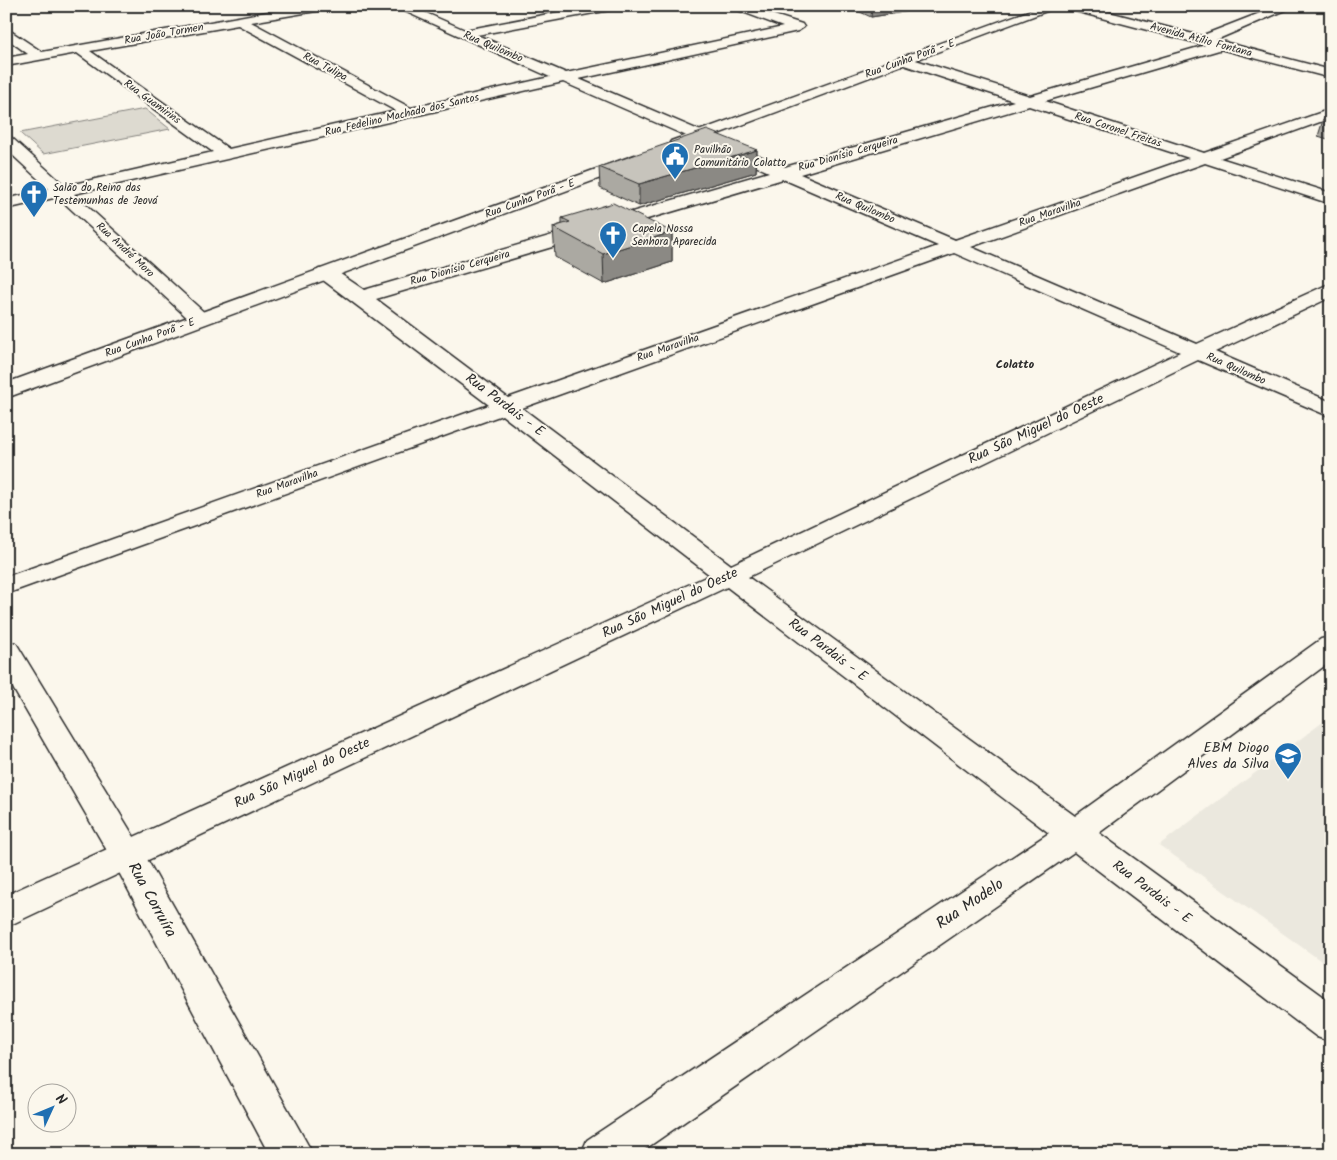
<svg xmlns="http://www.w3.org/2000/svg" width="1337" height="1160" viewBox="0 0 1337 1160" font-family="Kalam,sans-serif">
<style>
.built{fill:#ebe8de}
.green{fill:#dddad0;stroke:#84827e}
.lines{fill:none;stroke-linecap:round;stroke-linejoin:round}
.minor-casing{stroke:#2b2b2b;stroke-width:3}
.tertiary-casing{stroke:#2b2b2b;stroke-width:3}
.secondary-casing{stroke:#2b2b2b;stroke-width:3}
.minor{fill:#fbf7ec;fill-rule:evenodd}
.tertiary{fill:#fbf7ec;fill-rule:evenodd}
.secondary{fill:#fbf7ec;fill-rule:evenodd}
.wall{fill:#aba9a2;stroke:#2b2b2b}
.shaded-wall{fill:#8b8984;stroke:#2b2b2b}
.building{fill:#c7c4bc;stroke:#2b2b2b}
.labels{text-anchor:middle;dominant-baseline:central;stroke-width:4;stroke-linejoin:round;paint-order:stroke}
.far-street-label{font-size:11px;fill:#2b2b2b;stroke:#fbf7ec}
.far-poi-label{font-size:11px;fill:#2b2b2b;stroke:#fbf7ec;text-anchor:start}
.far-neighbourhood-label{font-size:12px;font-weight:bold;fill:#2b2b2b;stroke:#fbf7ec}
.street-label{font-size:14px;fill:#2b2b2b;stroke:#fbf7ec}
.poi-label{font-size:14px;fill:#2b2b2b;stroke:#fbf7ec;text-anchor:end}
.near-street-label{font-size:16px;fill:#2b2b2b;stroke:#fbf7ec}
</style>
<rect width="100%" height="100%" fill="#fbf7ec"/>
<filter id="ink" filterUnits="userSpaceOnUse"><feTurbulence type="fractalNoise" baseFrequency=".02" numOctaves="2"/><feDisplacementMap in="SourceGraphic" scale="10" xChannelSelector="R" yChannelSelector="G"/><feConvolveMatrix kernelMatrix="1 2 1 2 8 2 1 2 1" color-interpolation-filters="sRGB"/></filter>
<g filter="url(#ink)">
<polygon class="built" points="1331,716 1331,968 1159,845"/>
<polygon class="green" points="145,109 170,129 43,154 20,133"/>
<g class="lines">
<g class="minor-casing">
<g id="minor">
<path d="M300,6H328L322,10L251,22L411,108L550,77L393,6H410L465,30L590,6H616L610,10L477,35L566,73L783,27L727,6H746L802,24L804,27L798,31L579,79L785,167L1014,101L901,64L899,61L901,58L906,57L1030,96L1216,42H1226L1227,45L1226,48L1045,101L1204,153L1331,109V118L1220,158L1331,193V204L1205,163L971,247L1197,344L1331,283V297L1215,352L1331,402V417L1198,360L748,577L1075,816L1321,639L1331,637V661L1099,833L1331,1002V1042L1317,1037L1074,852L638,1154H581L587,1140L1049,833L727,587L6,927V895L710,575L502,415L6,594V577L489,405L319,277L316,273L319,269H333L364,290L769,172L563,82L74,194L207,315L210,319L207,323L200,325L193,323L58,197L6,209V199L49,189L6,149V135L11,137L65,186L213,152L77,53L6,66V58L28,54L6,38V28L42,52ZM238,25L396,111L229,149L90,51ZM1029,106L1189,158L955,240L800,174ZM783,179L938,246L508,398L376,299ZM954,253L1180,352L731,565L522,408Z"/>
<polygon points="1278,6 1295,6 1216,40 1211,41 1205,37 1206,34"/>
</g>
</g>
<g class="tertiary-casing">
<g id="tertiary">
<polygon points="1042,6 1060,6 683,147 677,149 669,144 671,141"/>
<polygon points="635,155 643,160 641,163 6,398 6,383"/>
<polygon points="6,641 16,643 139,845 313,1154 269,1154 113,861 6,676"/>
</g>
</g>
<g class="secondary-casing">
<polygon id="secondary" points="1065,6 1086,6 1331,70 1331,78 1067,9"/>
</g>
<use href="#minor" class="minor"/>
<use href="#tertiary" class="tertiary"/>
<use href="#secondary" class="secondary"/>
</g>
<g class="wall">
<polygon points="847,6 943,6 871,17"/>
<polygon points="1331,117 1331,140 1318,136 1323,120"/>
<polygon points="757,150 756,172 639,206 600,188 599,167"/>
<polygon points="562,218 672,232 672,262 604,284 555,257 553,227 562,224"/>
</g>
<g class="shaded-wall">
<polygon points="872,6 943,6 871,17"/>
<polygon points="757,150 756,172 639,206 639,184"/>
<polygon points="672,232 672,262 604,284 603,254"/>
</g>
<g class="building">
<polygon points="1331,117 1331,122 1323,120"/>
<polygon points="707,130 757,150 639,184 599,167"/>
<polygon points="613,203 672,232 603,254 553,227 570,222 562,218"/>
</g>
</g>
<defs>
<g id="civic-pin" transform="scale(1.4375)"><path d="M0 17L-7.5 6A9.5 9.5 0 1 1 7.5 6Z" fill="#1f6fb2" stroke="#fbf7ec"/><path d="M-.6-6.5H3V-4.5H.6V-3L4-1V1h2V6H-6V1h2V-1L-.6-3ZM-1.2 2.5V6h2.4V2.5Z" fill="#fff"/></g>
<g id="church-pin" transform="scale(1.4375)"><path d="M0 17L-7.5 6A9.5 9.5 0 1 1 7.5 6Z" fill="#1f6fb2" stroke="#fbf7ec"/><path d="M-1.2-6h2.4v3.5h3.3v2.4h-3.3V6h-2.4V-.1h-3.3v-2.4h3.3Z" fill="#fff"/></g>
<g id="school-pin" transform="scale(1.4375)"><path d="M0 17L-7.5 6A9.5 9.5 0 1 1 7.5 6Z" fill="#1f6fb2" stroke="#fbf7ec"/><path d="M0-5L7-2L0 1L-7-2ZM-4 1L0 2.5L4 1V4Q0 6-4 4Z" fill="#fff"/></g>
</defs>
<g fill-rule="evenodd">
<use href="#civic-pin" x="675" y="156"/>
<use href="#church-pin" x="34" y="194"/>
<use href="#church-pin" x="613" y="235"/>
<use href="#school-pin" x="1288" y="756"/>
</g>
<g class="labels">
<g class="far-street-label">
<text transform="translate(164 34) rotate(-10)">Rua João Tormen</text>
<text transform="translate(1201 40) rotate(15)">Avenida Atílio Fontana</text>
<text transform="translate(493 47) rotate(23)">Rua Quilombo</text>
<text transform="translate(910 59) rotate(-20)">Rua Cunha Porã - E</text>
<text transform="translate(325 67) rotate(28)">Rua Tulipa</text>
<text transform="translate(152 102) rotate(36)">Rua Guamirins</text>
<text transform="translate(402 115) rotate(-13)">Rua Fedelino Machado dos Santos</text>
<text transform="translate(1118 130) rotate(18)">Rua Coronel Freitas</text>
<text transform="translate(848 154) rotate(-16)">Rua Dionísio Cerqueira</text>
<text transform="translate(530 199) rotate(-20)">Rua Cunha Porã - E</text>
<text transform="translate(865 208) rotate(23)">Rua Quilombo</text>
<text transform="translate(1050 213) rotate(-19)">Rua Maravilha</text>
<text transform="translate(125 250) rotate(43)">Rua André Moro</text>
<text transform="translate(460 268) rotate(-16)">Rua Dionísio Cerqueira</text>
<text transform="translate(150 338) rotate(-20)">Rua Cunha Porã - E</text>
<text transform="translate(668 348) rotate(-19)">Rua Maravilha</text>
<text transform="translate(1236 369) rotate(24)">Rua Quilombo</text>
<text transform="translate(287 484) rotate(-20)">Rua Maravilha</text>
</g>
<g class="far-poi-label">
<text x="694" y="150">Pavilhão<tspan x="694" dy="13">Comunitário Colatto</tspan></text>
<text x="53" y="188">Salão do Reino das<tspan x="53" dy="13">Testemunhas de Jeová</tspan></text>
<text x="632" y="229">Capela Nossa<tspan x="632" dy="13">Senhora Aparecida</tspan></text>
</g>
<g class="far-neighbourhood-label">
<text x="1015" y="364">Colatto</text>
</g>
<g class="street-label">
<text transform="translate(505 405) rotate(37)">Rua Pardais - E</text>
<text transform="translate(1036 429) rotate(-25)">Rua São Miguel do Oeste</text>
<text transform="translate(670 603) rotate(-25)">Rua São Miguel do Oeste</text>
<text transform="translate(828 650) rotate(37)">Rua Pardais - E</text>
<text transform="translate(302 773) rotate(-25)">Rua São Miguel do Oeste</text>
<text transform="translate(1152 892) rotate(37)">Rua Pardais - E</text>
</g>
<g class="poi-label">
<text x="1269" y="748">EBM Diogo<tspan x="1269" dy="16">Alves da Silva</tspan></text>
</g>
<g class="near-street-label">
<text transform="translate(152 900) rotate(61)">Rua Corruíra</text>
<text transform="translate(970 904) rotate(-34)">Rua Modelo</text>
</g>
</g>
<rect width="1337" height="1160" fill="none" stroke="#fbf7ec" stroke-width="25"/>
<rect x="12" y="12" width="1312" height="1135" fill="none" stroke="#2b2b2b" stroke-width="2" filter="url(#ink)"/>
<g transform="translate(52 1108) rotate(46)"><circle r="24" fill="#fbf7ec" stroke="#a8a59f"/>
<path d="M0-4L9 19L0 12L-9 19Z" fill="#1f6fb2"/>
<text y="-8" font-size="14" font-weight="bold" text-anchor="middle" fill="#2b2b2b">N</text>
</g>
</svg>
